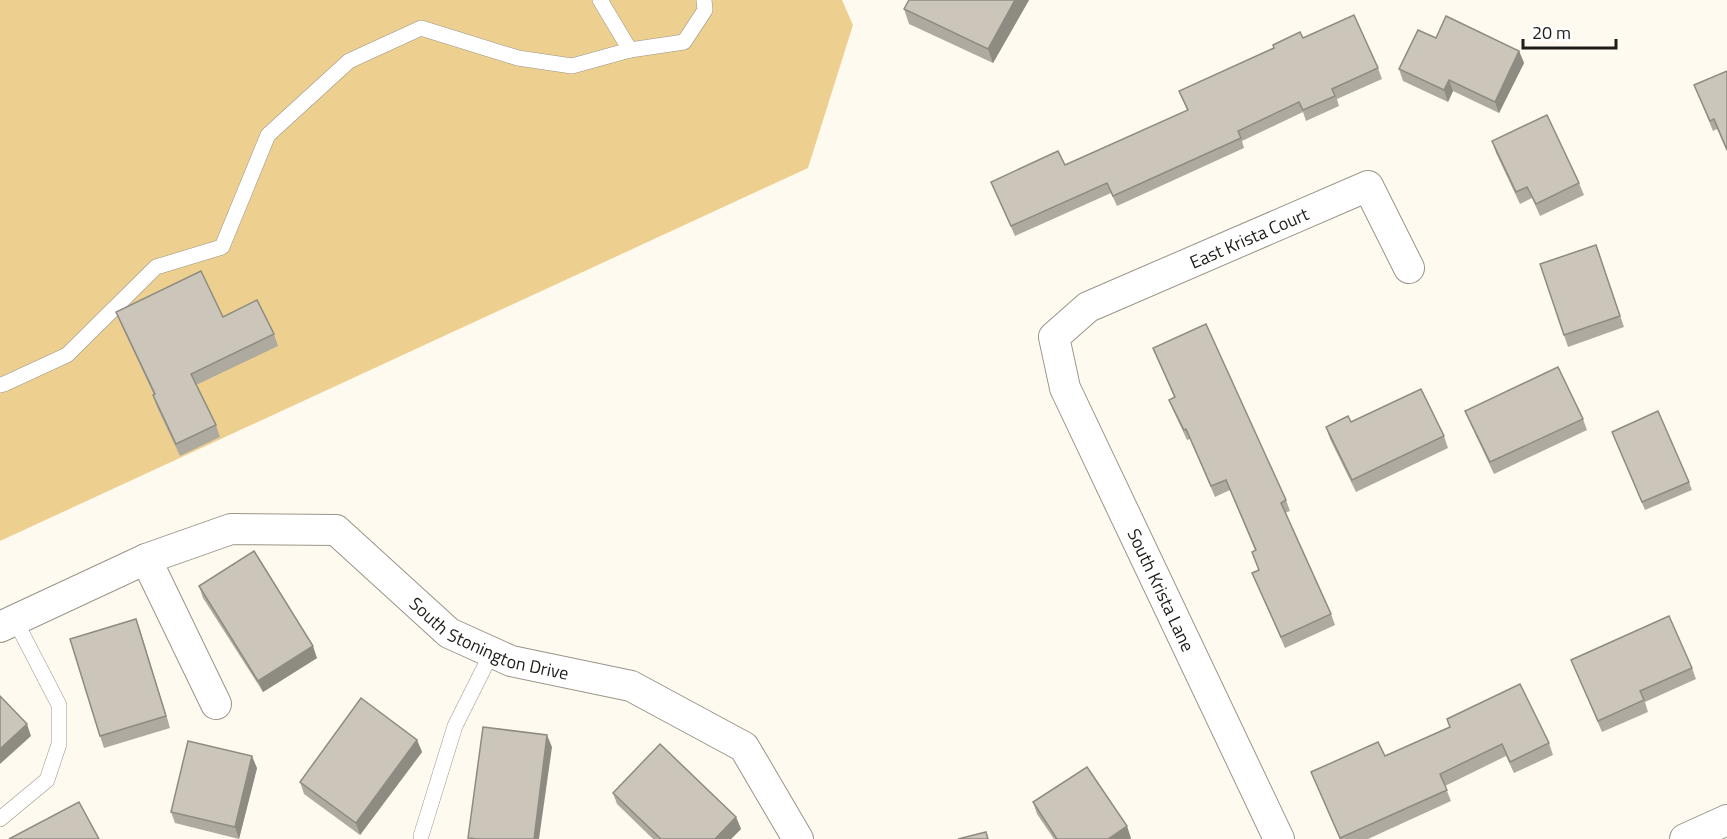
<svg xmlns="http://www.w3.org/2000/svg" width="1727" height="839" viewBox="0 0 1727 839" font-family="'Titillium Web',sans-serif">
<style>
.green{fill:#edd090}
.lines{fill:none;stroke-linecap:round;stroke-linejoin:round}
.service-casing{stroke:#9a9589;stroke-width:16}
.minor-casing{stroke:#9a9589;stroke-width:32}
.service{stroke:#fff;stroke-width:15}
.minor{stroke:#fff;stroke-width:30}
.wall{fill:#afaa9f}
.shaded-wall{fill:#8e8b82}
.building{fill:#cbc6b9;stroke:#8e8b82;stroke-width:1.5}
.labels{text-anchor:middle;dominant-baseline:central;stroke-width:4.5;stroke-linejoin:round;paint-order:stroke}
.street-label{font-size:18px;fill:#1f1d18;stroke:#fff}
</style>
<rect width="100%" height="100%" fill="#fffaf0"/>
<polygon class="green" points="0,0 842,0 853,25 808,168 0,541"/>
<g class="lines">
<g class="service-casing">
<g id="service">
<polyline points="600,0 630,50"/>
<polyline points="0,385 4,384 67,355 156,267 222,247 268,135 349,61 421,28 518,58 572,66 630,50 684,42 705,10 704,0"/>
<polyline points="0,819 47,780 59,744 59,705 15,620"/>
<polyline points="421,836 455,726 492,652"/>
</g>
</g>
<g class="minor-casing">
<g id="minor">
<polyline points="146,559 216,704"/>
<path id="s1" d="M0,627L146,559L231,529L336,530L449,633L511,661L631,686L744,747L798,839"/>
<path id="s2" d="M1279,839L1065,388L1054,337L1088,307L1368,186L1409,268"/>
<polyline points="1685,839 1727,820"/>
</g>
</g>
<use href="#service" class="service"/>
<use href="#minor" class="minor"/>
</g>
<g class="wall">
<polygon points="1029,0 993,63 909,24 904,9"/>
<polygon points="1303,38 1378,68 1382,79 1337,99 1339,106 1306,121 1303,112 1242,141 1244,148 1117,206 1111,193 1015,236 991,182 1065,165 1187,110 1179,91"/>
<polygon points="1436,38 1519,51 1524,63 1499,113 1453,91 1448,102 1403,81 1399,69"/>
<polygon points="1727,71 1727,151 1717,129 1713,131 1694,85"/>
<polygon points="1492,141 1579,183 1584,195 1540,216 1532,198 1520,204 1496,153"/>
<polygon points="1596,245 1624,327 1568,347 1540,264"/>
<polygon points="116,312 223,317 274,334 278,346 196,385 216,425 220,437 180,456 157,407 153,395 154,395 121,324"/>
<polygon points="1153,348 1286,500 1290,511 1285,513 1331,614 1335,625 1285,648 1252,573 1259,570 1252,552 1255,550 1230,490 1215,497 1190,439 1187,440 1173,410 1169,400 1174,397"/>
<polygon points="1465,411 1583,419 1587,430 1494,474 1470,423"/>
<polygon points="1326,427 1444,436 1448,448 1356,492 1330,439"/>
<polygon points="1612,432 1689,482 1692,490 1645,510"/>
<polygon points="199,586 317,658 263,692 203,598"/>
<polygon points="136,619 170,728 104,748 100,736"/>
<polygon points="1571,660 1692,668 1696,679 1645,702 1648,712 1602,732"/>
<polygon points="1447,719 1549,743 1553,755 1514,773 1506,756 1445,786 1451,801 1368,839 1340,839 1311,772 1385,756 1450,727"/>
<polygon points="417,740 422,752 360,835 304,794 300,782"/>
<polygon points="257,768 239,839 175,823 171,812"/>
<polygon points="613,793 736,817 741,829 731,839 653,839 617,804"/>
<polygon points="1033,802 1131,838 1130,839 1054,839 1037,814"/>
</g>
<g class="shaded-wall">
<polygon points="1015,0 1029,0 993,63 988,49"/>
<polygon points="1519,51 1524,63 1499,113 1495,102"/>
<polygon points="1449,80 1453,91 1448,102 1444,90"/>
<polygon points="136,619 140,630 170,728 166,716"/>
<polygon points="313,646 317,658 263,692 258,681"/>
<polygon points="27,724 31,736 0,764 0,749"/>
<polygon points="547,735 552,747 539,839 534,839"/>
<polygon points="417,740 422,752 360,835 356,823"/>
<polygon points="252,756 257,768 239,839 235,827"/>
<polygon points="736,817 741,829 731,839 715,839"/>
<polygon points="1127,826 1131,838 1130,839 1108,839"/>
</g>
<g class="building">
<polygon points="909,0 1015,0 988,49 904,9"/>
<polygon points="1354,15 1378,68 1332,89 1335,96 1303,110 1299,102 1238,131 1241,138 1113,196 1107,183 1011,226 991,182 1058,151 1065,165 1188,110 1179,91 1274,48 1273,45 1300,32 1303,38"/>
<polygon points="1446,16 1519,51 1495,102 1449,80 1444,90 1399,69 1418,30 1436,38"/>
<polygon points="1727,71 1727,150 1714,119 1710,121 1694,85"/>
<polygon points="1547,115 1579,183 1536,204 1527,187 1516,192 1492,141"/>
<polygon points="1596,245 1620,316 1564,335 1540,264"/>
<polygon points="201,271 223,317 257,300 274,334 191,374 216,425 176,444 153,395 155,394 116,312"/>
<polygon points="1206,324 1286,500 1281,503 1331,614 1281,637 1252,573 1259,570 1252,552 1256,550 1226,480 1211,486 1186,429 1184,430 1169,400 1175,397 1153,348"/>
<polygon points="1558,367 1583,419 1490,462 1465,411"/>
<polygon points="1421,389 1444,436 1352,480 1326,427 1348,416 1351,422"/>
<polygon points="1658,411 1689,482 1642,502 1612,432"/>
<polygon points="254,551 313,646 258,681 199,586"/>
<polygon points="1669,616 1692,668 1640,691 1644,700 1598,721 1571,660"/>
<polygon points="136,619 166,716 100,736 70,639"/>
<polygon points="1520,684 1549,743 1510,762 1502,744 1440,774 1447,790 1340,838 1311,772 1378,742 1385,756 1450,727 1447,719"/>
<polygon points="0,696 27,724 0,749"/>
<polygon points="361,698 417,740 356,823 300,782"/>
<polygon points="483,727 547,735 534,839 478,839 468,838"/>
<polygon points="188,741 252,756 235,827 171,812"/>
<polygon points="660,744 736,817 715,839 661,839 613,793"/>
<polygon points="1087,767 1127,826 1108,839 1057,839 1033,802"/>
<polygon points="79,802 99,839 9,839"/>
<polygon points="986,832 988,839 958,839"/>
</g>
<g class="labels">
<g class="street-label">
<text stroke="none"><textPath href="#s2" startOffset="772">East Krista Court</textPath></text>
<text transform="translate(1161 590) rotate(65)">South Krista Lane</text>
<text stroke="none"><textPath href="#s1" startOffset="548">South Stonington Drive</textPath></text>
</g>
</g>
<path d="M1523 39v9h93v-9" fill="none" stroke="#1f1d18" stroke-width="3"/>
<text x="1532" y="39" font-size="18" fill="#1f1d18" stroke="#ffffff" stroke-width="4.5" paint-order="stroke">20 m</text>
</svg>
